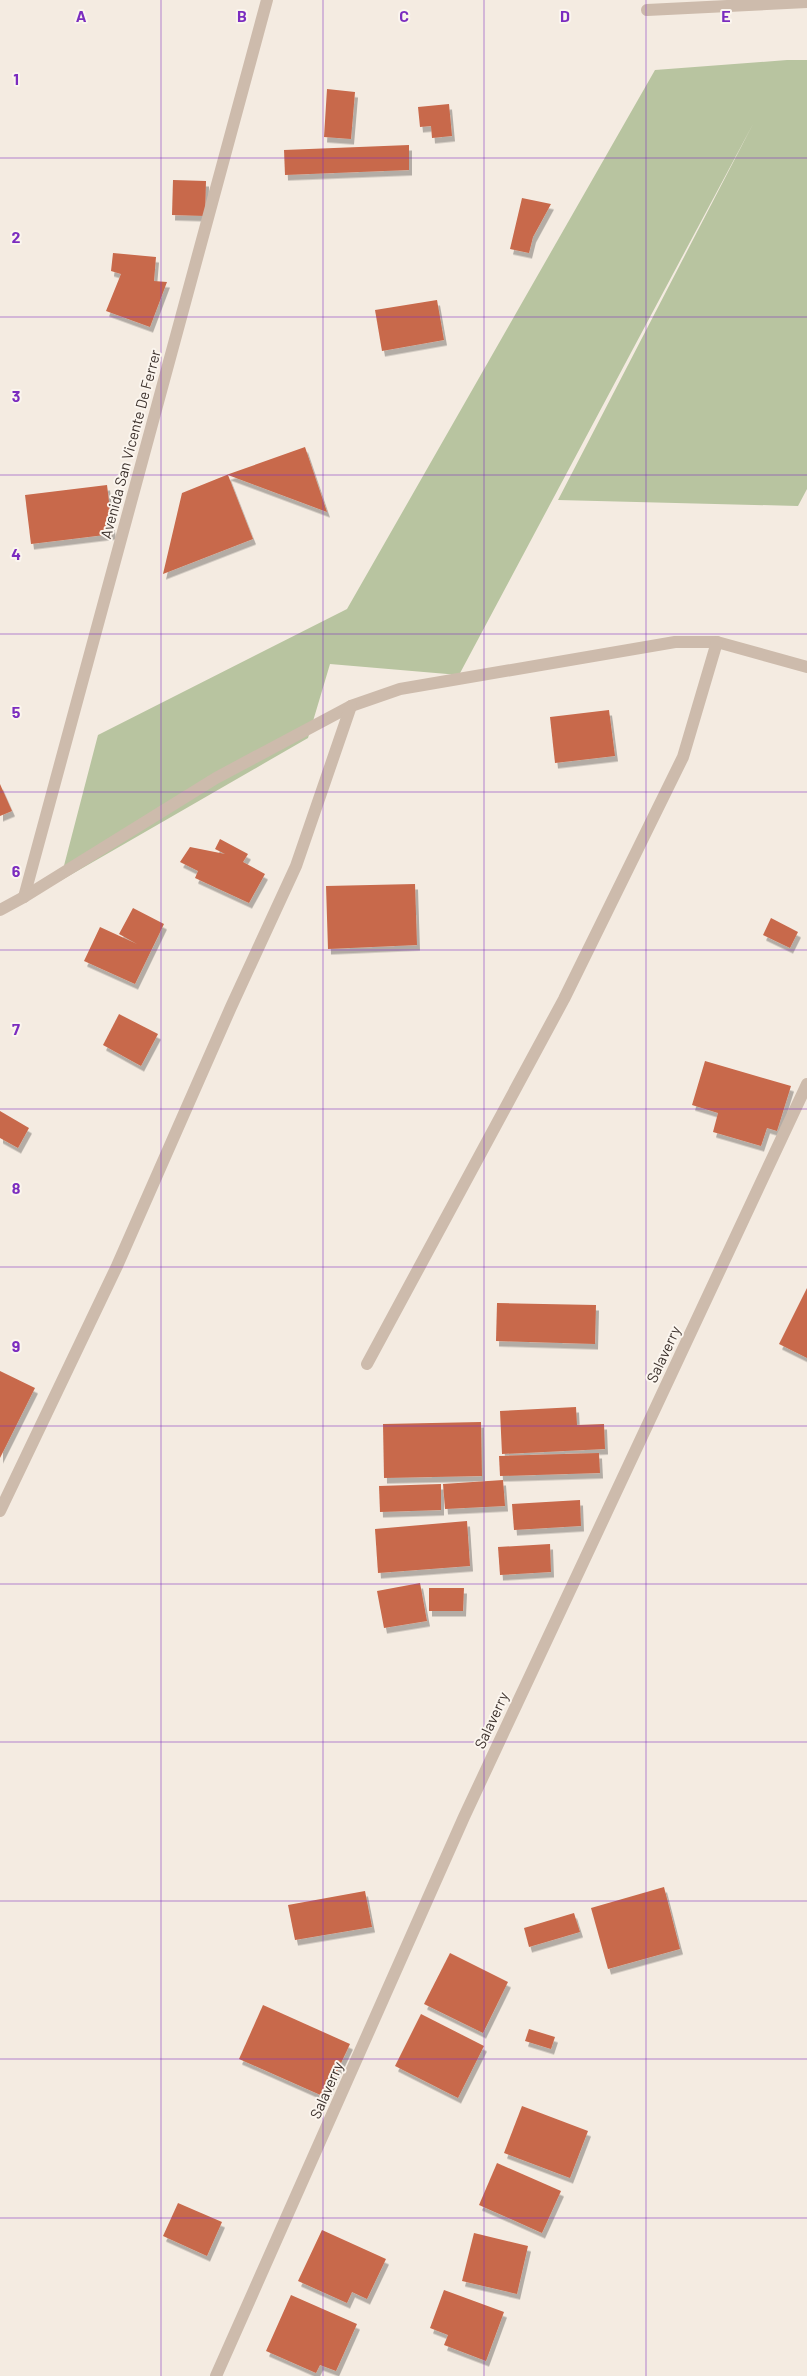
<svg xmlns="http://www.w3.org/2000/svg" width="807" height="2376" viewBox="0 0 807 2376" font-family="Barlow,sans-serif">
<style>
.green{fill:#b8c4a0}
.building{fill:#c8694b;filter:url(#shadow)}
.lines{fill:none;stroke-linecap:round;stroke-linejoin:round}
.minor{stroke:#cdbbac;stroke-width:12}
.grid{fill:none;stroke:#7b2cbf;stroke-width:1;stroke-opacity:0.55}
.labels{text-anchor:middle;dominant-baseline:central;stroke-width:4;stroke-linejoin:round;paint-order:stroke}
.street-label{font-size:15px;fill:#3b302b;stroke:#fbf5ee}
.grid-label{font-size:16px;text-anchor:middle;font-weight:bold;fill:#7b2cbf;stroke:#fbf5ee;stroke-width:4;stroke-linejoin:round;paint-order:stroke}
</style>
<defs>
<filter id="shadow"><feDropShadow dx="3" dy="5.5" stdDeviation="0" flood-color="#0004"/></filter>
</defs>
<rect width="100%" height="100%" fill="#f4ebe1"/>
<polygon class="green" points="787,60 807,60 807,489 798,506 558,500 753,124 459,675 330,664 308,738 60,881 98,735 347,609 655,70"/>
<g class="building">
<polygon points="327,89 355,92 351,139 324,137"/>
<polygon points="449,104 452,136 432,138 431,126 420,127 418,107"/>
<polygon points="409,145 409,170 285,175 284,150"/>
<polygon points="173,180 206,181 205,216 172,215"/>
<polygon points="522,198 551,204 533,237 529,253 510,249"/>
<polygon points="113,253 156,257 154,281 167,282 150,327 106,311 121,274 111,271"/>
<polygon points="437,300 444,340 382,351 375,310"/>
<polygon points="305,447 327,512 228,475 253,539 163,574 182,493 229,474"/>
<polygon points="107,485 113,534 31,544 25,495"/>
<polygon points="609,710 615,756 555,763 550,717"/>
<polygon points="0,784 12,811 0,816"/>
<polygon points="220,839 248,854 243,862 265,874 249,903 195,878 198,871 180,862 190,847 225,854 215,849"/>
<polygon points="415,884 417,945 328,949 326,886"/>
<polygon points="133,908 164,924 135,984 84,961 100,927 137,944 119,934"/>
<polygon points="771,918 798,932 790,948 763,935"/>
<polygon points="119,1014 158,1034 141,1066 103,1045"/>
<polygon points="705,1061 791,1086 777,1131 767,1128 761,1146 713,1132 718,1113 692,1105"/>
<polygon points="0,1111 29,1128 18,1148 0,1138"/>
<polygon points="807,1288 807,1358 779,1344"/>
<polygon points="497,1303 596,1305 595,1344 496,1341"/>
<polygon points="0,1371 35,1388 0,1458"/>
<polygon points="576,1407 577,1425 604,1424 605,1449 502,1454 500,1411"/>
<polygon points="481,1422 482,1476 384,1478 383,1424"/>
<polygon points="599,1453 600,1473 500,1476 499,1456"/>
<polygon points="503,1480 505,1506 445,1509 443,1484"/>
<polygon points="441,1484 441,1510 380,1512 379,1486"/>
<polygon points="580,1500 581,1526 514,1530 512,1504"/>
<polygon points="467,1521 470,1566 378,1573 375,1529"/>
<polygon points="550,1544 551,1572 500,1575 498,1547"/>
<polygon points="420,1583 427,1621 384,1628 377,1591"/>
<polygon points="429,1588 464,1588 463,1611 429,1611"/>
<polygon points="664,1887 680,1949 608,1969 591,1908"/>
<polygon points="365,1891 372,1927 295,1940 288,1905"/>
<polygon points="574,1913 580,1932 529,1947 524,1928"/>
<polygon points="450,1953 508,1982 483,2033 424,2004"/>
<polygon points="263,2005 350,2044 325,2097 239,2059"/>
<polygon points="421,2014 484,2046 458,2098 395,2066"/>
<polygon points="529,2029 555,2037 551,2049 525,2041"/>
<polygon points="522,2106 588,2131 570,2178 504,2153"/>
<polygon points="497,2163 561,2191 542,2233 479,2205"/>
<polygon points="178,2203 222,2222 207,2256 163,2236"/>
<polygon points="322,2230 386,2259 367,2299 352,2292 347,2303 298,2281"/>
<polygon points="474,2233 528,2246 517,2294 462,2281"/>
<polygon points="444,2290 504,2312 486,2361 444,2345 448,2335 430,2328"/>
<polygon points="291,2295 357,2324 336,2371 320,2365 316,2373 266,2351"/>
</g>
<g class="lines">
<g class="minor">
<polyline points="647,10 807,2"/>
<polyline points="24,897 267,0"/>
<polyline points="0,910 24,897 216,778 351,706 400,689 675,642 717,642 807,667"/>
<polyline points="367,1364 564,999 683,757 717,642"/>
<polyline points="0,1511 117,1266 231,1007 296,866 351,706"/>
<polyline points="216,2376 464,1817 807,1084"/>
</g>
</g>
<path class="grid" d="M161,0V2376M323,0V2376M484,0V2376M646,0V2376M0,158H807M0,317H807M0,475H807M0,634H807M0,792H807M0,950H807M0,1109H807M0,1267H807M0,1426H807M0,1584H807M0,1742H807M0,1901H807M0,2059H807M0,2218H807"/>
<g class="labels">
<g class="street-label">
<text transform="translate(130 444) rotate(-75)">Avenida San Vicente De Ferrer</text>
<text transform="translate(663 1354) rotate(-65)">Salaverry</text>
<text transform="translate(491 1720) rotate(-65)">Salaverry</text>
<text transform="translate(326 2090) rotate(-66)">Salaverry</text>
</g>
</g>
<g class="grid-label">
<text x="81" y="22">A</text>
<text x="242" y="22">B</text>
<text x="404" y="22">C</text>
<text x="565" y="22">D</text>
<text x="726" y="22">E</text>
<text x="16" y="85">1</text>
<text x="16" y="243">2</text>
<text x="16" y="402">3</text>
<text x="16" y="560">4</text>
<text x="16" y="718">5</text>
<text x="16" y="877">6</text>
<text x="16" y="1035">7</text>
<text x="16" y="1194">8</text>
<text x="16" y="1352">9</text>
</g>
</svg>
